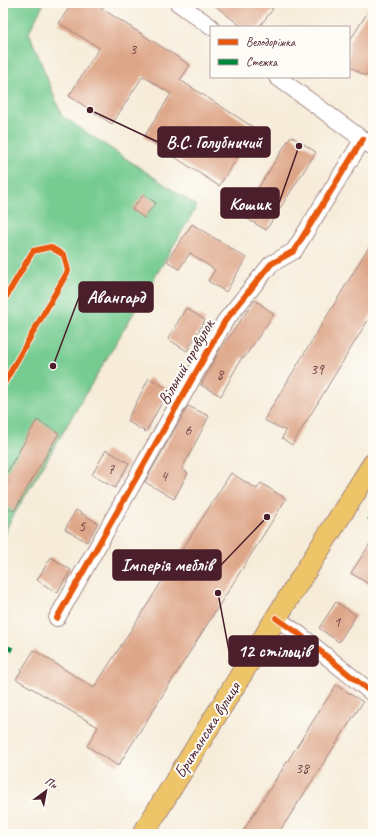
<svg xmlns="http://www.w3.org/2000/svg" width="376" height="837" viewBox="0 0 376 837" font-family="Caveat,sans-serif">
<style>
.green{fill:#74cb90;stroke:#5f755e}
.building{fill:#dea688}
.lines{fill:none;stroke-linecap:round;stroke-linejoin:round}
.minor-casing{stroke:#a08682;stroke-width:18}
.major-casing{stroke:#a08682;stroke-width:23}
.minor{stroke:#fff;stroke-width:16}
.major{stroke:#eec469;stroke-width:21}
.quiet{stroke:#00873e;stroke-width:5;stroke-dasharray:10 5;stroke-linecap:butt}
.cycleway-casing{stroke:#fdfcf7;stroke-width:8}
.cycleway{stroke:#e8590c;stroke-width:6}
.labels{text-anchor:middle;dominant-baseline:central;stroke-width:4;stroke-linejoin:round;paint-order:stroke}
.number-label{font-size:15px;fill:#6f4142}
.street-label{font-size:17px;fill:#4a1f2b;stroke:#fdfcf7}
.leader{fill:none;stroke:#4a1f2b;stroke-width:1.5}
.callout-dot{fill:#4a1f2b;stroke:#fdfcf7;stroke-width:1.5}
.callout{fill:#4a1f2b;stroke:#4a1f2b;stroke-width:1.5}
.callout-label{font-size:18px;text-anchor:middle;font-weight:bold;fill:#fff}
</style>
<rect width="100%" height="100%" fill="#fdfcf7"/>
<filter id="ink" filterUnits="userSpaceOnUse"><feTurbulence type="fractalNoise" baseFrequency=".025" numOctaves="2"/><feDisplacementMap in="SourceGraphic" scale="8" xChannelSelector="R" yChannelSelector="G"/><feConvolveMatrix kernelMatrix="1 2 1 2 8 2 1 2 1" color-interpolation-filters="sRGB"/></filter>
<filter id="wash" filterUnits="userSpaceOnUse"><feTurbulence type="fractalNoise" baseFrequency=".012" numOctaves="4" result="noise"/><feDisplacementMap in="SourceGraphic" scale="16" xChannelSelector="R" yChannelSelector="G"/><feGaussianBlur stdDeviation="0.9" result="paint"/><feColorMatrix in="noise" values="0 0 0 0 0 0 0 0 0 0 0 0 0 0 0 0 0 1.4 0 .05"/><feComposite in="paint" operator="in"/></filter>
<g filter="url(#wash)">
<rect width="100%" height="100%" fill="#f6ecd9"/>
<polygon class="green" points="9,3 44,3 29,32 62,116 197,206 8,525 3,543 3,11"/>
<g id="blocks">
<g class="building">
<polygon points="72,3 93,3 190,65 180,80 256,129 219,186 144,137 171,94 143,76 112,124 69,96 99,48 59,23"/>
<polygon points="212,3 264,3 273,9 259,27 242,27"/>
<polygon points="373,4 373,63 365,76 349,66 349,42"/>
<polygon points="291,136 316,152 266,230 241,215"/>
<polygon points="144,194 156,203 144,218 132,209"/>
<polygon points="192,224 246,258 226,292 208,281 215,270 190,253 179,269 167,261"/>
<polygon points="373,240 373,312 292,445 282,438 286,431 264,420"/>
<polygon points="255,300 274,314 244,358 242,357 221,396 201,385 219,351"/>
<polygon points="186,308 205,320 187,351 168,339"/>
<polygon points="149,378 169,389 146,432 127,421"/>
<polygon points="188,406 209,416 182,469 188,473 174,499 145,482"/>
<polygon points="37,420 59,433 14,511 3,505 3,492 8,482 3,479"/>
<polygon points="106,450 129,463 115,488 92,475"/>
<polygon points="231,473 257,489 261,483 286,499 118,766 87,746 98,727 16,679 34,650 94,688"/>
<polygon points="76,510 98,523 87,542 65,529"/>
<polygon points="373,539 373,587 351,573"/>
<polygon points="51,557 71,570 57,593 37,580"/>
<polygon points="336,602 356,615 339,642 319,628"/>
<polygon points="336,685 363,702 278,834 241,834"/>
</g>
</g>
</g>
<g filter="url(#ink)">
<use href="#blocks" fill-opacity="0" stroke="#a08682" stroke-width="1"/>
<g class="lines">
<g class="minor-casing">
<g id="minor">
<polyline points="178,3 211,27"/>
<polyline points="277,77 373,147"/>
<polyline points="57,618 225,321 271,264 294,251 363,139"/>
<polyline points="276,618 299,634 373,694"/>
</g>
</g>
<g class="major-casing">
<polyline id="major" points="143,834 276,618 373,464"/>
</g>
<use href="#minor" class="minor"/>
<use href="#major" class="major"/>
<g class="quiet">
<polyline points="369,517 373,521"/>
<polyline points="3,646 13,650"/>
</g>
<g class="cycleway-casing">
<g id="cycleway">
<polyline points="3,302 33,251 50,247 64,255 68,271 3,385"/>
<polyline points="57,618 225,321 271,264 294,251 363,139"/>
<polyline points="276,618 299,634 373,694"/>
</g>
</g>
<use href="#cycleway" class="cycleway"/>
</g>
</g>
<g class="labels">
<g class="number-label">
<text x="133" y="49">3</text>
<text x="317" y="369">39</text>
<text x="220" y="374">8</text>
<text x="188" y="430">6</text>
<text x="111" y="469">7</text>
<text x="164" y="476">4</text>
<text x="82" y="526">5</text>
<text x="337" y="622">1</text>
<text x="302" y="768">38</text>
</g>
<g class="street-label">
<text transform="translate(186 362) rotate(-60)">Вільний провулок</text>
<text transform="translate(207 730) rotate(-58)">Британська вулиця</text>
</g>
</g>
<path class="leader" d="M90 110L158 142M299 146L279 203M53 366L79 297M267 517L221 565M218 593L229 651"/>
<g class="callout-dot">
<circle cx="90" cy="110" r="4"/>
<circle cx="299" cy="146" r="4"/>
<circle cx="53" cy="366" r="4"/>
<circle cx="267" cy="517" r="4"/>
<circle cx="218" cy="593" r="4"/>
</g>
<g class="callout">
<rect x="158" y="127" width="112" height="30" rx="4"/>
<rect x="221" y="188" width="58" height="30" rx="4"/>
<rect x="79" y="282" width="74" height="30" rx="4"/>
<rect x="113" y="550" width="108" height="30" rx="4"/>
<rect x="229" y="636" width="89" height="30" rx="4"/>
</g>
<g class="callout-label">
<text x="214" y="148">В.С. Голубничий</text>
<text x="250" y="210">Кошик</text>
<text x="116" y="303">Авангард</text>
<text x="167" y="571">Імперія меблів</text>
<text x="274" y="657">12 стільців</text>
</g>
<rect width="376" height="837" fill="none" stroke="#fdfcf7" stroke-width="16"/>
<rect x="210" y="26" width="140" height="52" fill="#fdfcf7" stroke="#b5a4a5"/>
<rect x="218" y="39" width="20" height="6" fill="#e8590c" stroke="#b5a4a5"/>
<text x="246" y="46" font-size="12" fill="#4a1f2b">Велодоріжка</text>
<rect x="218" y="59" width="20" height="6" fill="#00873e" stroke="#b5a4a5"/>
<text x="246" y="66" font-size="12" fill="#4a1f2b">Стежка</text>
<g transform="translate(46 791) rotate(32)" stroke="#fdfcf7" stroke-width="3" paint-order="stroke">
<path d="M0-3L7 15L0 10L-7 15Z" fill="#4a1f2b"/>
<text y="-6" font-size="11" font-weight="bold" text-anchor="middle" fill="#4a1f2b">Пн</text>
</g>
</svg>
